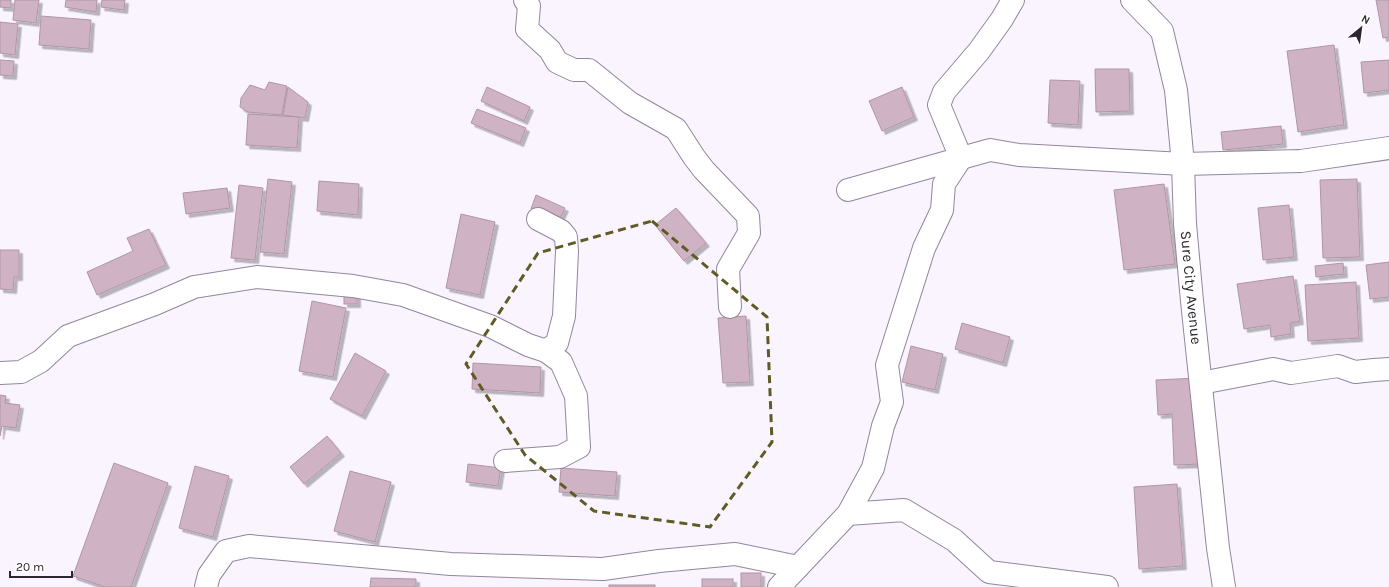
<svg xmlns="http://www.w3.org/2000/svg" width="1389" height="587" viewBox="0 0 1389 587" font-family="Karla,sans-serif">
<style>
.building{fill:#cfb3c4;stroke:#b095a5;filter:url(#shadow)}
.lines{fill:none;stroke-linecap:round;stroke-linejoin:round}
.minor-casing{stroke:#93859d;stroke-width:24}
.minor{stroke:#fff;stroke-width:22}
.marked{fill:none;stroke:#5f5a26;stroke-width:3;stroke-dasharray:8 5;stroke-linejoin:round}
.labels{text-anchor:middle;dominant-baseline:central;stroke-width:3;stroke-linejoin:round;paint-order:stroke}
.street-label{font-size:15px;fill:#2c2630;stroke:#fff}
</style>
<defs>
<filter id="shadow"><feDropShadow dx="3.5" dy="3.5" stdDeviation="0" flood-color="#0004"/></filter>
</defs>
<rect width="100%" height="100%" fill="#faf4fe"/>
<g class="building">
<polygon points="0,0 11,0 11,8 0,7"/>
<polygon points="15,0 39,0 36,23 13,20"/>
<polygon points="66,0 97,0 96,12 65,7"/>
<polygon points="102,0 125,0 124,10 101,7"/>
<polygon points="1376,0 1389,0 1389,37 1383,38"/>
<polygon points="41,16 91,20 89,49 39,45"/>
<polygon points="0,22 18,24 15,55 0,53"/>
<polygon points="1334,45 1344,125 1298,132 1287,51"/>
<polygon points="0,60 14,61 13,76 0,75"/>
<polygon points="1389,60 1389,90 1364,93 1361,62"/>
<polygon points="1095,69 1129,69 1130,111 1096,112"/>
<polygon points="1050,80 1080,81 1078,125 1048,123"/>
<polygon points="269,82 287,86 282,115 248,112 240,107 241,98 250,85 265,90"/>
<polygon points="288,87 308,102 305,118 283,115"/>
<polygon points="487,87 530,107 524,121 481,101"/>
<polygon points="902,87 914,117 882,131 869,101"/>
<polygon points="477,109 526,128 520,143 471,123"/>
<polygon points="248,114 299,117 297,148 246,145"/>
<polygon points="1281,126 1283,144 1223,150 1221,132"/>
<polygon points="268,179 292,182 284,254 260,252"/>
<polygon points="1357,179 1360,257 1323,258 1320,180"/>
<polygon points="319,181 359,184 358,215 317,211"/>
<polygon points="1164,184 1175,264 1124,270 1114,190"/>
<polygon points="239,185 263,188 255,260 231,258"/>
<polygon points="227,188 230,208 186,214 183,193"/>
<polygon points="536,195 565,208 558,222 531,209"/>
<polygon points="1289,205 1294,257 1263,260 1258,208"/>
<polygon points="676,208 706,243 684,261 655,225"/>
<polygon points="461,214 495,222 480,295 446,288"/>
<polygon points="149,229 166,265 97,295 87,272 133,251 127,238"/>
<polygon points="0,250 19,250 19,277 14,277 13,290 0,289"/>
<polygon points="1389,262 1389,297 1370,299 1366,265"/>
<polygon points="1343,263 1344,274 1316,277 1315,266"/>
<polygon points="1293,276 1300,321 1290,323 1291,334 1271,337 1270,325 1244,329 1237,284"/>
<polygon points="1356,282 1359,338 1308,341 1305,285"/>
<rect x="344" y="293" width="13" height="11"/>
<polygon points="312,301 346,308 333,377 299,371"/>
<polygon points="746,316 750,382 723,383 718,318"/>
<polygon points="962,323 1010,337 1003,363 955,349"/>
<polygon points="911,346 943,354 935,390 902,382"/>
<polygon points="355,353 386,371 362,416 330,399"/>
<polygon points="473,363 541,367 540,393 472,389"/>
<polygon points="1197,378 1201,464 1174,465 1172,414 1158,415 1156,380"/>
<polygon points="0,395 6,396 5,403 20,405 16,428 2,426 0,436"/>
<polygon points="327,436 341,453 304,484 290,467"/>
<polygon points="114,463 168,483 131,587 105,587 73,576"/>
<polygon points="468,464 501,468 498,486 466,482"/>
<polygon points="195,466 229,476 213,537 179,528"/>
<polygon points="561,468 617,472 615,496 559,492"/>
<polygon points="350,471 391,482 375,542 334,531"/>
<polygon points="1177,484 1183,566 1139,569 1134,487"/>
<rect x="741" y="573" width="20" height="14"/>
<polygon points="371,578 416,579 416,587 370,587"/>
<rect x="702" y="579" width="31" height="8"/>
<rect x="609" y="585" width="46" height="2"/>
</g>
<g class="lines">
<g class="minor-casing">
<g id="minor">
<polyline points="525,0 529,6 527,29 550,50 557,62 574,70 589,70 630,103 676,129 694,157 704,170 748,216 749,233 728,269 730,307"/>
<path id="s1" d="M1132,0L1162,31L1176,90L1183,164L1185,224L1192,301L1218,548L1224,587"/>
<polyline points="848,190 990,150 1019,155 1183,164 1301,161 1389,148"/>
<polyline points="538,219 561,231 566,237 567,251 564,316 557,343 546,351"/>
<polyline points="0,373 21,372 41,361 68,336 155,304 194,287 257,277 353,286 403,295 490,326 528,345 546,351 561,362 576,396 579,447 560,457 505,461"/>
<polyline points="1201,383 1273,369 1291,373 1338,366 1355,372 1374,370 1389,369"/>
<polyline points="848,514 904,510 954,540 989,572 1107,587"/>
<polyline points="206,587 209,575 226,551 249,546 451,564 603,569 659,561 735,554 798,567 848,514 873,468 883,426 892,402 887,365 924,248 942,210 944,184 961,158 939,105 944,92 979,51 1002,19 1013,0"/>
<polyline points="779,587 798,567"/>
</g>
</g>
<use href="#minor" class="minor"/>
</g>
<path class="marked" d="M652,221L767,317L772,442L710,527L594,511L525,455L466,364L538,253Z"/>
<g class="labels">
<g class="street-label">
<text stroke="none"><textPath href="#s1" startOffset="302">Sure City Avenue</textPath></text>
</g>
</g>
<g transform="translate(1361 28) rotate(29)" stroke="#ffffff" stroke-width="3" paint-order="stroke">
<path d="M0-3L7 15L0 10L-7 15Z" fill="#2c2630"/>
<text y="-6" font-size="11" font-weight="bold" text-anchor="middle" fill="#2c2630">N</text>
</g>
<path d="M10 571v6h62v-6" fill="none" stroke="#2c2630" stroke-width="2"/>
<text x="16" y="571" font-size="12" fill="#2c2630" stroke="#ffffff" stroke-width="3" paint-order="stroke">20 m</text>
</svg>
